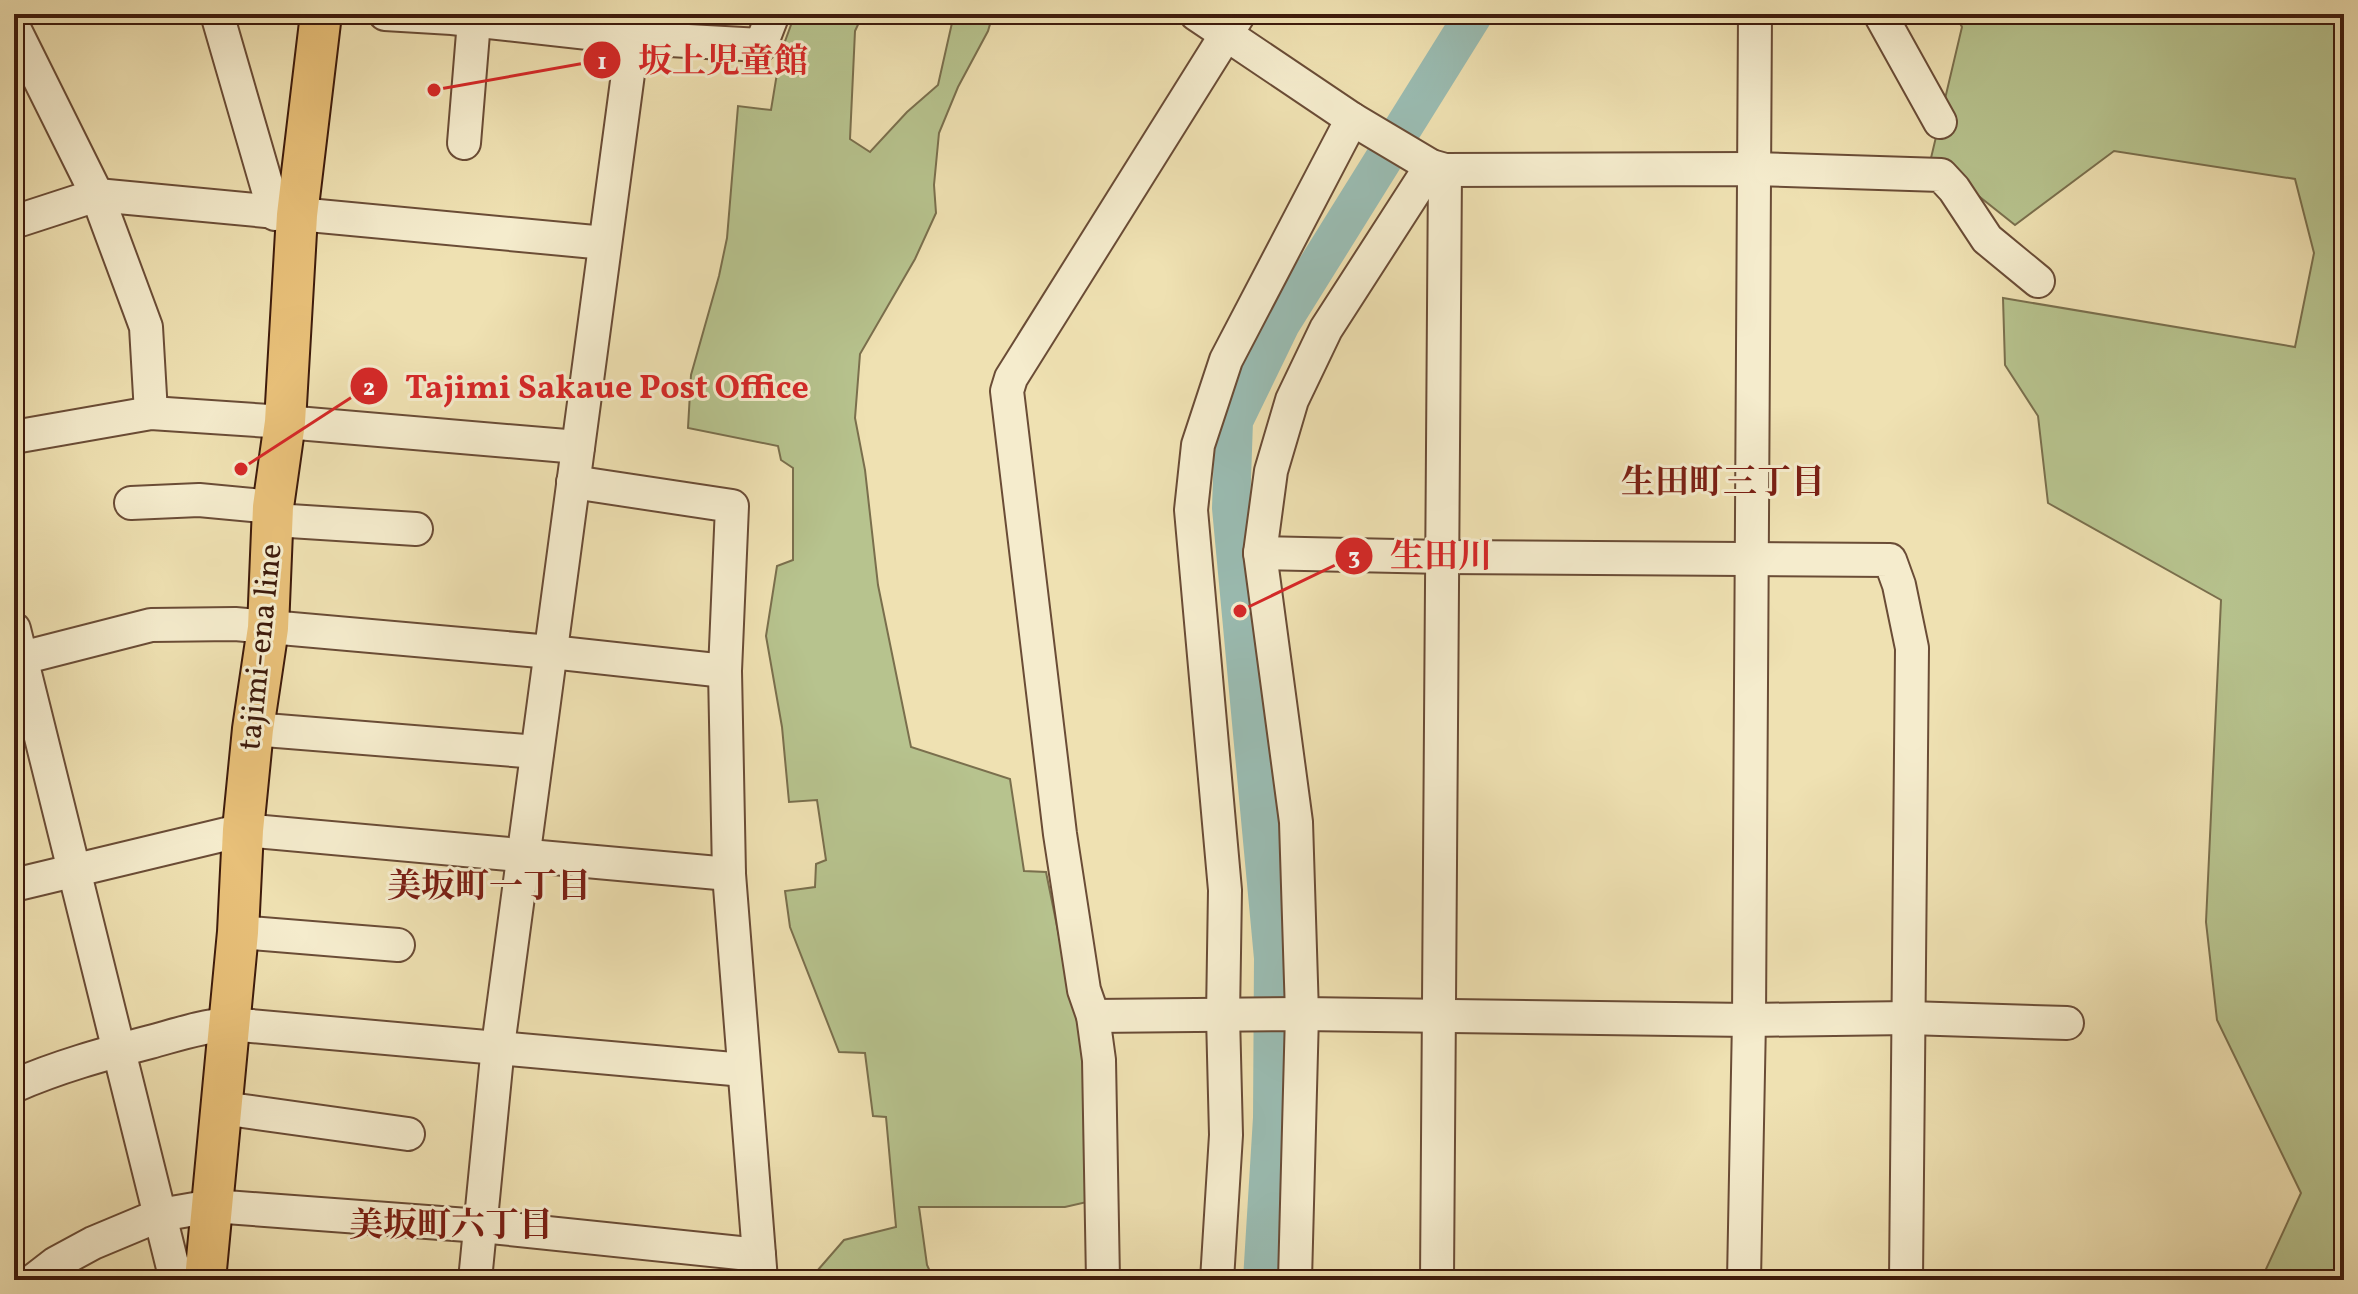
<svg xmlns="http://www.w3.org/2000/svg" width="2358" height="1294" viewBox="0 0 2358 1294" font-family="Vollkorn,'Noto Serif JP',serif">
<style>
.green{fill:#b7c38e;stroke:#7a6f4d;stroke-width:2}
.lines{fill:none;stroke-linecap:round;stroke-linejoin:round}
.river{stroke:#9abcb2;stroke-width:38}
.minor-casing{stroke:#6a4c36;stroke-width:36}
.major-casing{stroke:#3e1b0c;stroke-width:44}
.minor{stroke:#f5eccd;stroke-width:32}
.major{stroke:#e8c079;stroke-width:40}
.labels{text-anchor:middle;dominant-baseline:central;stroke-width:6;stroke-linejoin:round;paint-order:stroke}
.street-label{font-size:32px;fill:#3e1b0c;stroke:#f5eccd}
.neighbourhood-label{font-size:34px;font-weight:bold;fill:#7a1f14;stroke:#f5eccd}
.leader{fill:none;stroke:#d62828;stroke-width:3}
.callout-dot{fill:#d62828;stroke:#f5eccd;stroke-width:3}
.mark-label{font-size:24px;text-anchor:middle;font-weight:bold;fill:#fff}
.callout-label{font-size:34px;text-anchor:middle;font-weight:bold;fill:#d62828;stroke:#f5eccd;stroke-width:6;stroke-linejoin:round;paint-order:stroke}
</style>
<rect width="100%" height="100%" fill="#efe1b2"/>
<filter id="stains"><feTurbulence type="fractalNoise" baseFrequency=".0025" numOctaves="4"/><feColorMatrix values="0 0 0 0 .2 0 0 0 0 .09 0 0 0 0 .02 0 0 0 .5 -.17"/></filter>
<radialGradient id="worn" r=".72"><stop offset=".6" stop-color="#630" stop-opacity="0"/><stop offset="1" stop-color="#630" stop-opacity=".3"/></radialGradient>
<g class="green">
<polygon points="795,14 863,14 855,31 850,139 870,152 907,112 938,85 954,14 993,14 988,31 958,87 939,133 934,185 936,213 915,259 860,354 855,418 865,470 878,585 911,747 1010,779 1024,871 1046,872 1073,1005 1088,1052 1087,1202 1065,1207 919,1207 927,1265 934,1280 820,1280 817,1271 844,1240 896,1227 886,1117 873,1116 865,1053 839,1052 790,927 785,891 815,887 816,864 826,860 817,800 789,802 782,727 766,636 777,566 793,560 793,468 781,460 778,446 688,428 691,375 719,276 727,238 738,106 771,110 780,55"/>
<polygon points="1955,14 2344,14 2344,1280 2261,1280 2301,1193 2217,1020 2206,922 2221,600 2048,503 2038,416 2005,365 2003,298 2295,347 2314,253 2295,179 2114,151 2015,225 1931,158 1962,27"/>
</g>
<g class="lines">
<polyline class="river" points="1262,1280 1272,1118 1273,958 1231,508 1234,421 1281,324 1474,14"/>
<g class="minor-casing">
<g id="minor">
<polyline points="217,14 275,214"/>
<polyline points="385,14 452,18 633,38 761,45 773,14"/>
<polyline points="1196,14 1352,119 1431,166 1445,170 1753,169 1941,175 1954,189 1987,239 2038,281"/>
<polyline points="1880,14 1940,122"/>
<polyline points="14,28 97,195 139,308 146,327 151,413"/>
<polyline points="464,143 474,21"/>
<polyline points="14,222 97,195 605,243"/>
<polyline points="14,437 151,413 285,422 578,447"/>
<polyline points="573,482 732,506 725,671 729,874 761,1280"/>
<polyline points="131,503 199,500 273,507"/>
<polyline points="274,520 416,529"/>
<polyline points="1260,553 1444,557 1890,560 1899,585 1912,648 1906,1280"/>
<polyline points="14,629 176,1280"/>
<polyline points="14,660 151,625 235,624 551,652 725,671"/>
<polyline points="253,729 537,752"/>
<polyline points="14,885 243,830 729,874"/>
<polyline points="238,932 398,945"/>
<polyline points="1093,1016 1302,1014 1749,1020 1909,1018 2067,1023"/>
<path d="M14,1086C57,1067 104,1054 150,1042C176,1035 202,1026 229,1024L744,1070"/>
<polyline points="222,1108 408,1134"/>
<polyline points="34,1280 56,1263 93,1243 160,1215 212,1206 481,1226 759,1255"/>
<polyline points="475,1280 498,1046 636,14"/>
<polyline points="1103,1280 1099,1060 1093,1016 1084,990 1060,834 1007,391 1011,378 1239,14"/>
<polyline points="1217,1280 1226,1135 1223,1016 1225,890 1191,510 1198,445 1226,360 1352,119"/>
<polyline points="1295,1280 1302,1014 1296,822 1260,553 1271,471 1292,400 1326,329 1431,166"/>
<polyline points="1437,1280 1445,170"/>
<polyline points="1744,1280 1749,1020 1755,14"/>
</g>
</g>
<g class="major-casing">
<polyline id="major" points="205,1280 238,932 243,830 253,729 268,628 273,507 285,422 297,215 321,14"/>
</g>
<use href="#minor" class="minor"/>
<use href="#major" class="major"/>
</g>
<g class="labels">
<g class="street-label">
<text transform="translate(262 647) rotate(-84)">tajimi-ena line</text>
</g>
<g class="neighbourhood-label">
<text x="1723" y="484">生田町三丁目</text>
<text x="489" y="888">美坂町一丁目</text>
<text x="451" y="1227">美坂町六丁目</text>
</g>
</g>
<path class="leader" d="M434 90L602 60M241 469L369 386M1240 611L1354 556"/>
<g class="callout-dot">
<circle cx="434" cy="90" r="8"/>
<circle cx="241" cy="469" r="8"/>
<circle cx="1240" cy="611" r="8"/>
<circle cx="602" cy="60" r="20"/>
<circle cx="369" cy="386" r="20"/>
<circle cx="1354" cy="556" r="20"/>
</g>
<g class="mark-label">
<text x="602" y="69">1</text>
<text x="369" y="395">2</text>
<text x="1354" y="564">3</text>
</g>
<g class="callout-label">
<text x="723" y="72">坂上児童館</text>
<text x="607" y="398">Tajimi Sakaue Post Office</text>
<text x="1441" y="567">生田川</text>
</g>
<rect width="2358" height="1294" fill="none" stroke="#efe1b2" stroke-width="48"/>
<rect x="16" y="16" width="2326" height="1262" fill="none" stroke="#3e1b0c" stroke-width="4"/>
<rect x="24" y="24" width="2310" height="1246" fill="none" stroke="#3e1b0c" stroke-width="2"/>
<rect width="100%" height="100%" filter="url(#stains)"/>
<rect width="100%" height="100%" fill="url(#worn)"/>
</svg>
